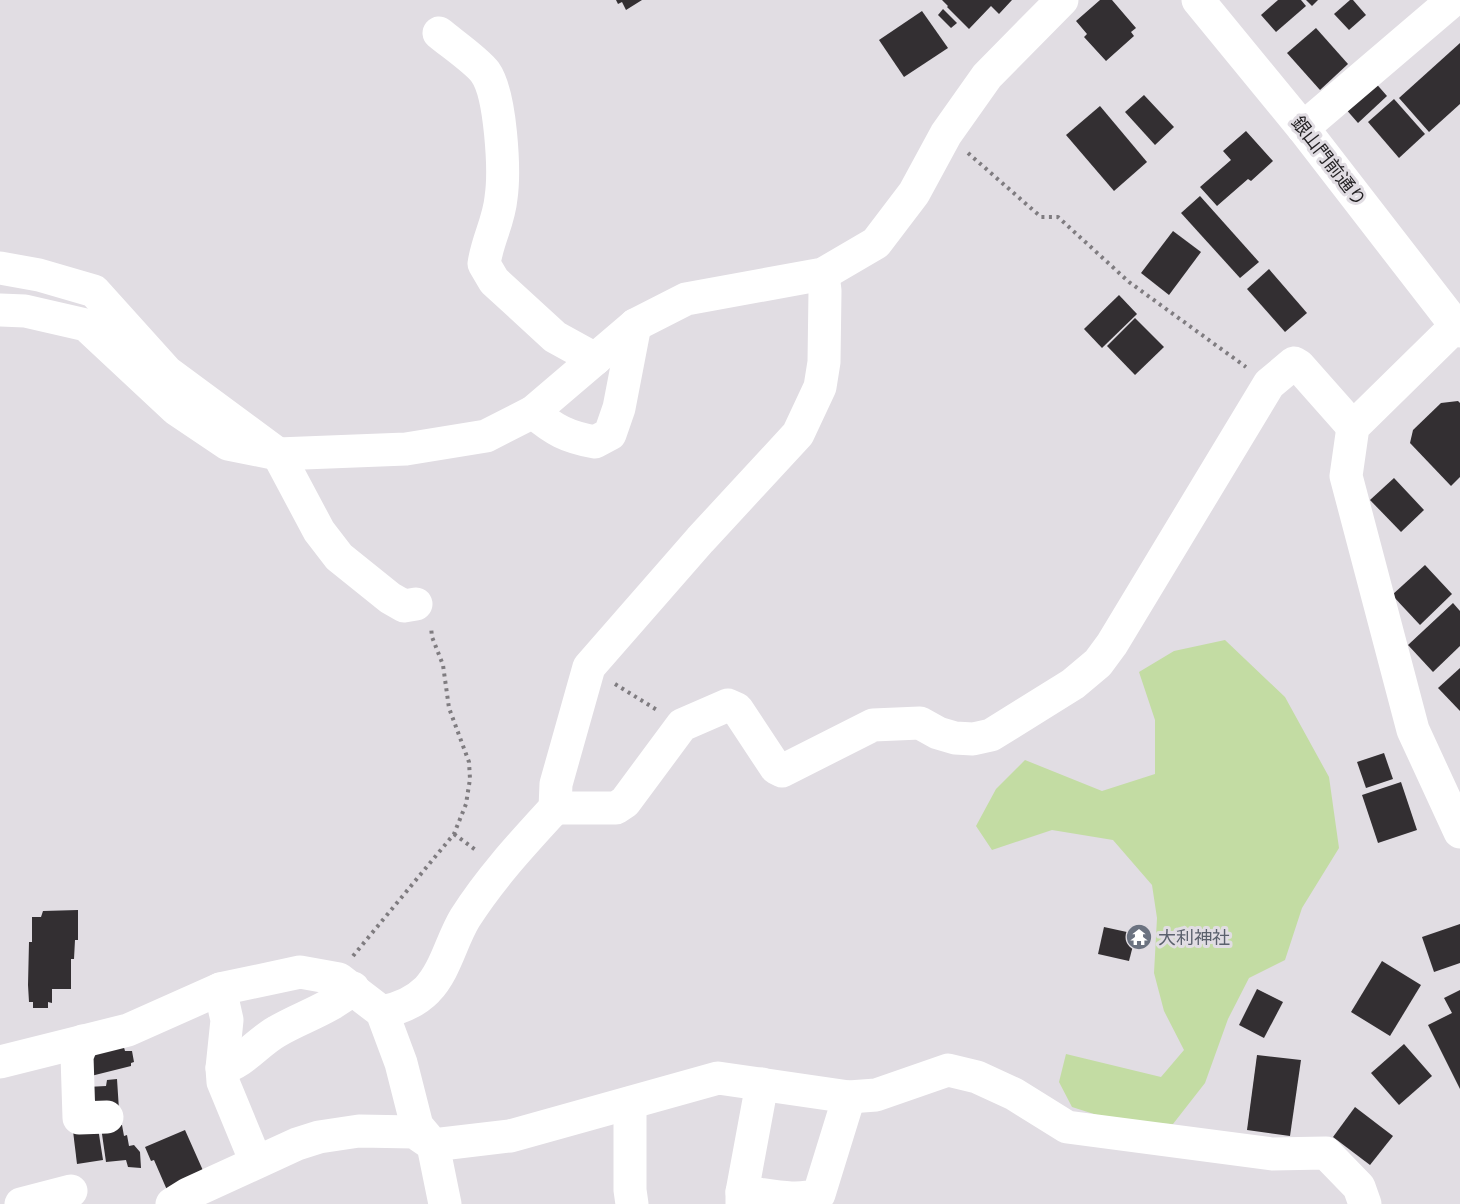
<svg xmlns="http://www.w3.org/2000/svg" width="1460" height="1204" viewBox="0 0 1460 1204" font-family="'Public Sans','Noto Sans JP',sans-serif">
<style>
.green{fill:#c3dca3}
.building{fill:#332f32}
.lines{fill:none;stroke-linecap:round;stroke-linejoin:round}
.path{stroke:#7f7c80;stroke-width:4;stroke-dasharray:3 4.5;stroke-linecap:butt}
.minor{stroke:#fff;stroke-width:33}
.labels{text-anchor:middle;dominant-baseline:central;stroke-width:6;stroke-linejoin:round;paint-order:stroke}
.street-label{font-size:18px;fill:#211f21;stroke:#e1dde3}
.worship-label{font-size:18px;fill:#5b616d;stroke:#e1dde3;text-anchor:start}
</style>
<rect width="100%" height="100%" fill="#e1dde3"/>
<polygon class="green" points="1225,640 1285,697 1329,777 1339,848 1302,908 1285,960 1249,978 1228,1019 1205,1083 1173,1124 1119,1122 1072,1107 1059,1082 1066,1054 1161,1077 1184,1050 1164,1011 1154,973 1157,918 1152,885 1113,840 1052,830 992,850 976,826 996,789 1025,760 1102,791 1155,774 1155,720 1139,672 1174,651"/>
<g class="building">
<polygon points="616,0 642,0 626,10 622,2 618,4"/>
<polygon points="942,0 1012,0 999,14 991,6 969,29 947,7 948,6"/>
<polygon points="1100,0 1112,0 1136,28 1131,32 1134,36 1106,61 1084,37 1087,34 1076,21"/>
<polygon points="1278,0 1301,0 1306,6 1276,32 1261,15"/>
<polygon points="1306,0 1318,0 1312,6"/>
<polygon points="1350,0 1353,0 1366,15 1349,30 1334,14"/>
<polygon points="943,9 957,23 951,28 938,15"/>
<polygon points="922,11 948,48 904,77 879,40"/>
<polygon points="1316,28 1348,64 1320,90 1287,53"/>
<polygon points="1460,43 1460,104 1429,132 1399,98"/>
<polygon points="1373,80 1387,96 1358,123 1344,107"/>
<polygon points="1144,95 1174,127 1155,145 1125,112"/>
<polygon points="1394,99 1425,134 1399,158 1368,122"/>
<polygon points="1100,106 1147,162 1114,191 1066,135"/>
<polygon points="1246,131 1273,161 1251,181 1248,179 1217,206 1200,187 1231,160 1223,151"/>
<polygon points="1200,196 1259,262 1240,278 1181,213"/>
<polygon points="1173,231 1201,252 1169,295 1141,273"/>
<polygon points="1269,269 1307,313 1285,332 1247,289"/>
<polygon points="1119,295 1137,314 1102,348 1084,329"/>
<polygon points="1135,318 1164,347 1135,375 1107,346"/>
<polygon points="1458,401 1460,403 1460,477 1451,486 1410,443 1413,430 1441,403"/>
<polygon points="1394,478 1424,510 1401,532 1370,500"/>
<polygon points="1425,565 1452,594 1420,625 1392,595"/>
<polygon points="1453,603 1460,611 1460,646 1433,672 1408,645"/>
<polygon points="1460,668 1460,711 1438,688"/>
<polygon points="1384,753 1393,779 1366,788 1357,762"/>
<polygon points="1401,782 1417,830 1378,843 1362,795"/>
<polygon points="78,910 78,940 75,940 74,959 71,959 71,989 52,989 52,1003 48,1002 48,1008 33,1008 33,1002 29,1002 28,985 29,942 32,942 32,917 41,917 43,911"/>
<polygon points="1460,924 1460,963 1434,972 1422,937"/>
<polygon points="1104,927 1136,934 1129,961 1098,954"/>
<polygon points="1382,961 1421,985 1390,1036 1351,1012"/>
<polygon points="1257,989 1283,1002 1264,1038 1239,1025"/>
<polygon points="1460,990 1460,1089 1428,1025 1452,1013 1444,998"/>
<polygon points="123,1044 125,1051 132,1051 134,1062 131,1063 131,1066 87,1077 89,1052"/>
<polygon points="1404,1044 1432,1076 1399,1105 1371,1073"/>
<polygon points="1257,1055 1301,1060 1290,1136 1247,1130"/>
<polygon points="117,1079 119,1110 88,1112 87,1087 106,1086 107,1080"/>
<polygon points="1355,1107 1393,1136 1370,1165 1333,1137"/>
<polygon points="122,1125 124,1136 127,1135 129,1146 134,1145 140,1152 141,1168 128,1167 126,1160 106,1162 101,1127"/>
<polygon points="98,1128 103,1160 77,1164 73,1131"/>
<polygon points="185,1130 205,1175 167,1190 154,1160 151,1161 145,1147"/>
</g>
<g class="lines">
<g class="path">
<polyline points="968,153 1041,217 1058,217 1129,282 1246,367"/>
<polyline points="615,684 657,710"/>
<polyline points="454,834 477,851"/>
<polyline points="353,956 454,834 466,804 470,779 469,762 449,708 443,665 432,637 431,627"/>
</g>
<g class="minor">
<polyline points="1198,0 1303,128 1460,331"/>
<path d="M439,33C451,43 477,61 485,72C501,94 505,171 501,198C499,221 487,241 484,264L494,281L555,337L595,359"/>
<polyline points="1303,128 1453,0"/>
<polyline points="0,268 39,275 94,291 167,372 278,454 319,531 339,557 390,598 404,606 416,604"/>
<polyline points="0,310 25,311 86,325 176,409 228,444 278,454 406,449 486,436 533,412 635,325 686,299 823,274 876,243 914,193 946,134 987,76 1062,0"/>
<polyline points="1460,322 1353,427 1346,476 1413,730 1460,832"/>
<path d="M533,412C554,430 567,437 595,442L610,434L619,408L635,325"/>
<polyline points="555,808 616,808 625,802 682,725 728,705 737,709 776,768 782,771 873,725 920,723 938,733 955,738 973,739 991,735 1073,684 1098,663 1112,644 1269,384 1294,363 1299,366 1353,427"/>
<polyline points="220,989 227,1020 222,1068 223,1082 256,1162"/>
<path d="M382,1012C398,1009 415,1002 427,990C446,970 451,941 465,918C491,877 523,843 555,808L556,784L589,667L700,540L798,434L820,387L824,362L825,291L823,274"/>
<polyline points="83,1041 77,1056 79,1118 107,1117"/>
<polyline points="0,1062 128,1030 220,989 300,972 339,979 382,1012 401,1063 417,1126 433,1145 510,1136 718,1078 849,1097 876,1095 948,1070 977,1077 1014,1094 1067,1127 1272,1154 1326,1153 1359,1187 1365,1204"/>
<path d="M222,1068C244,1062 257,1043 276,1032C303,1016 329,1010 353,988"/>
<polyline points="630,1103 630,1190 632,1204"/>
<path d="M742,1192C766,1194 796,1203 819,1194L849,1097"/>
<polyline points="21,1204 71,1191"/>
<polyline points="172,1204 188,1194 297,1144 319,1137 359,1131 414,1132 433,1145 445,1204"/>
<polyline points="742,1204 742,1192 762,1084"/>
</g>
</g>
<defs>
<g id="temple-disc" transform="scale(1.35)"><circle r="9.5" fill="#6b7280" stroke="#e1dde3"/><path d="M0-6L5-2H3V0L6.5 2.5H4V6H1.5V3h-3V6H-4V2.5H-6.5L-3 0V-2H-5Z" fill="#fff"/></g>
</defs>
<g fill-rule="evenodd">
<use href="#temple-disc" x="1139" y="937"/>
</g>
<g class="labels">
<g class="street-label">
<text transform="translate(1329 161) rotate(52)">銀山門前通り</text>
</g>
<g class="worship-label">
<text x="1158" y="937">大利神社</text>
</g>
</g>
</svg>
